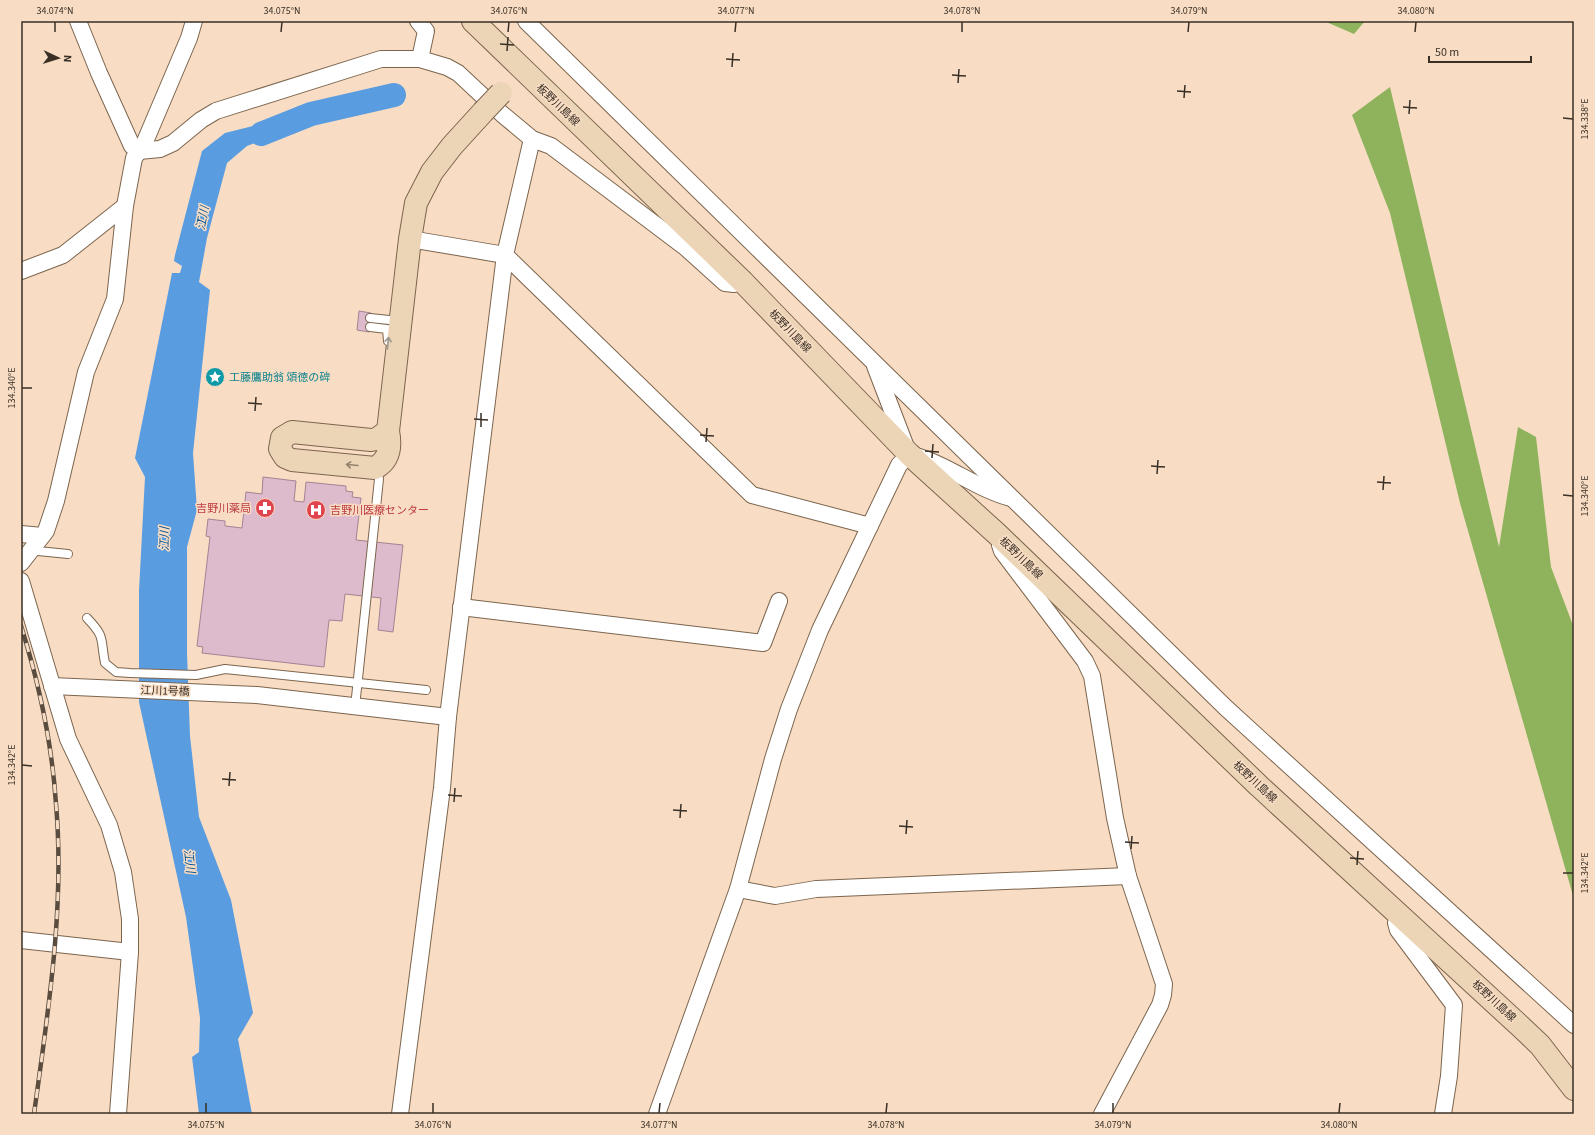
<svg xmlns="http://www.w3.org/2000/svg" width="1595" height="1135" viewBox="0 0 1595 1135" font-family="'Source Sans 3','Noto Sans JP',sans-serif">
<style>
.forest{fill:#8eb35c}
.water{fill:#599ce0}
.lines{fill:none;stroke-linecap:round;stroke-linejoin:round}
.river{stroke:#599ce0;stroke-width:24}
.building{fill:#dbc;stroke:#a38393}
.lane-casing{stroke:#7c654e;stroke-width:10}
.street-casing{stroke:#7c654e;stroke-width:18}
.secondary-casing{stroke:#7c654e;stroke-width:24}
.lane{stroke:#fff;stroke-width:8}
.street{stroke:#fff;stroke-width:16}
.secondary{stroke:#ecd5b6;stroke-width:22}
.rail-casing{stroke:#5a4d40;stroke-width:4.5}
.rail{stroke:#f8ddc4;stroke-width:3;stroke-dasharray:9;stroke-linecap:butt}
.secondary-bridge-casing{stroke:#7c654e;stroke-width:24;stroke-linecap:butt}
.secondary-bridge{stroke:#ecd5b6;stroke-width:22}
.oneway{stroke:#9c9792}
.oneway2{stroke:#92826e}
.ticks{fill:none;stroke:#392f25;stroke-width:1.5}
.labels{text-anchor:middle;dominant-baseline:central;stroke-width:3;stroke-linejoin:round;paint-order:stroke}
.street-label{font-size:11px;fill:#392f25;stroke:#f8ddc4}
.culture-label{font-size:11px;fill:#0d838f;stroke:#f8ddc4;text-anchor:start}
.health-label{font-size:11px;fill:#be3a42;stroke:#f8ddc4;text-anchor:end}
.water-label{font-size:12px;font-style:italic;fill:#095593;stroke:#f8ddc4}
.neatline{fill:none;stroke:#392f25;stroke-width:1.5}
.ticks-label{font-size:10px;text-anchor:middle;fill:#392f25}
</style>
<rect width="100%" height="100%" fill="#f8ddc4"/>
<g class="forest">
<polygon points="1324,21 1365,21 1354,34"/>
<polygon points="1390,87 1499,547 1518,427 1536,437 1551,567 1574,628 1574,899 1460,503 1390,213 1352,115"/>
</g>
<polygon class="water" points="289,117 293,128 247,146 227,163 207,238 199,282 210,290 193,453 197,510 187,547 187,653 190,736 199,817 231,900 253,1013 238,1039 252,1114 199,1114 192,1057 199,1052 200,1018 186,917 139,702 139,591 145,477 135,458 172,273 180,273 182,266 174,261 175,255 202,151 225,133"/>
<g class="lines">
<polyline class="river" points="261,134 311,114 394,95"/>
</g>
<g class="building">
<polygon points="359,311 371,313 369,332 357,330"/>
<polygon points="263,477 296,481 294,501 304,502 306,482 346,486 346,491 353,492 352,497 361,498 356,540 403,545 393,632 378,630 381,598 345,594 342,621 329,620 324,667 202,653 203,647 197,646 210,537 206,536 208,519 225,521 225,526 242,528 246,492 262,494"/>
</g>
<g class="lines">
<g class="lane-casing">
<g id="lane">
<polyline points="370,318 399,321"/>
<polyline points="370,327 387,329 388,341"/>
<polyline points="32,548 38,551 68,554"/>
<path d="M87,618C106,638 100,638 105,663L116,672L130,673L196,675L225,669L426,690"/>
<polyline points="355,707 379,479 376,468"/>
</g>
</g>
<g class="street-casing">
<g id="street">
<polyline points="78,21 99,73 132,146 139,151 160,149 173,143 201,120 216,111 381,59 420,59 447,67 458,73 502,114 532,139 551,146 685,247 725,283 734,284 743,282"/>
<polyline points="418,21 426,31 420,59"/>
<polyline points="526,21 1225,707 1574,1025"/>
<polyline points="410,239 505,255 752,495 870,526"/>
<polyline points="21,271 63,255 125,206"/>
<polyline points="875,366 906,447"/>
<path d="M912,455C948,464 976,489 1011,498"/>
<polyline points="21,534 42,536"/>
<polyline points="1000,545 1002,551 1085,661 1092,676 1115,818 1128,876 1164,984 1163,995 1160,1005 1102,1114"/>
<polyline points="21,563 46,531 56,501 86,372 115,299 125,206 134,158 144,144 189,38 194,21"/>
<polyline points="21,581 68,739 109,825 123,872 130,919 130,952 118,1114"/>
<polyline points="461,607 763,643 779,601"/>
<polyline points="52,686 257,695 448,717"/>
<polyline points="738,889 775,896 816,889 1128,876"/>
<polyline points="1398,913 1396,923 1398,930 1454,1005 1449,1076 1443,1114"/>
<polyline points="21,940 130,952"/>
<polyline points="400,1114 442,788 448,717 505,255 532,139"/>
<polyline points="657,1114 738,889 773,759 789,709 820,630 899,465 909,454"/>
</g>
</g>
<g class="secondary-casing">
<g id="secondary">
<polyline points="473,21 743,282 909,454 997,534 1259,786 1520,1026 1540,1045 1574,1089"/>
<path d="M388,431L377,439L371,440L292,432L282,438L280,449L285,457L292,460L375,468C390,460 391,446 388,431L410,239L416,203L432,172L452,146L483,112"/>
</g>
</g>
<use href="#lane" class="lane"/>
<use href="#street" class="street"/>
<use href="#secondary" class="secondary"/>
<g class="rail-casing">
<path id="rail" d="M21,626C39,683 52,744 56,804C65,907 48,1012 34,1114"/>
</g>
<use href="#rail" class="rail"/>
<g class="secondary-bridge-casing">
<polyline id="secondary-bridge" points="483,112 501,93"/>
</g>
<use href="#secondary-bridge" class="secondary-bridge"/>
</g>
<defs><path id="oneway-shaft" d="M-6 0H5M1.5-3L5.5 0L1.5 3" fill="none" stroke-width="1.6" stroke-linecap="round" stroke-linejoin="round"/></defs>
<use class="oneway" href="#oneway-shaft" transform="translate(388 343) rotate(-85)"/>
<use class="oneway2" href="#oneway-shaft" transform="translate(352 465) rotate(-175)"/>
<path class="ticks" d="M55,32V22M281,32L282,22M508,32L509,22M735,32L736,22M962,32V22M1188,32L1189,22M1415,32L1416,22M500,44L514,45M507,51L508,37M726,59L740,60M732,67L733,53M952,75L966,76M958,83L959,69M1177,91L1191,92M1184,98L1185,85M1403,107L1417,108M1409,114L1410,100M1563,118L1573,119M22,388H32M248,403L262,404M255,411L256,397M474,419L488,420M481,427V413M700,435L714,436M706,442L707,428M925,451L939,452M932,458L933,444M1151,466L1165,467M1157,474L1158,460M1377,482L1391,483M1383,490L1384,476M1563,495L1573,496M22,765L32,766M222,779L236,780M229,786L230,772M448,795L462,796M454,802L455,788M673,810L687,811M680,818L681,804M899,826L913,827M906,834L907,820M1125,842L1139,843M1131,849L1132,836M1350,858L1364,859M1357,865L1358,851M1563,873H1573M206,1113V1103M433,1113V1103M659,1113L660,1103M886,1113L887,1103M1113,1113V1103M1339,1113L1340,1103"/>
<defs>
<g id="sight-disc" transform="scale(1)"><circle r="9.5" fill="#0f9aa8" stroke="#f8ddc4"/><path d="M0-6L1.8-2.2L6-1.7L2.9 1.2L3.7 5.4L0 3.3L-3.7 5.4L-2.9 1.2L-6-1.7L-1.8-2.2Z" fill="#fff"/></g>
<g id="pharmacy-disc" transform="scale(1)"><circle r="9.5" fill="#e0444e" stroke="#f8ddc4"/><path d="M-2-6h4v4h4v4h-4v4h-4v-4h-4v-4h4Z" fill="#fff"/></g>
<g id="hospital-disc" transform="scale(1)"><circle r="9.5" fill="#e0444e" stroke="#f8ddc4"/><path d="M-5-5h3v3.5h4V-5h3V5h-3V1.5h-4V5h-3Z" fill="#fff"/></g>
</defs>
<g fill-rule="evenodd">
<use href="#sight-disc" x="215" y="377"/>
<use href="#pharmacy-disc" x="265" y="508"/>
<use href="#hospital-disc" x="316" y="510"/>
</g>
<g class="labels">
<g class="street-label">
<text transform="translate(558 105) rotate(44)">板野川島線</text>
<text transform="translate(790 331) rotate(46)">板野川島線</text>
<text transform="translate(1021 558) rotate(44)">板野川島線</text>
<text transform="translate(165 691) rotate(2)">江川1号橋</text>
<text transform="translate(1255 782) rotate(43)">板野川島線</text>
<text transform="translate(1494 1001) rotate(43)">板野川島線</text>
</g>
<g class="culture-label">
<text x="229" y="377">工藤鷹助翁 頌徳の碑</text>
</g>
<g class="health-label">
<text x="251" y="508">吉野川薬局</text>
<text x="330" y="510" text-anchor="start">吉野川医療センター</text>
</g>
<g class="water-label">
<text transform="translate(203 218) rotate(-79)">江川</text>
<text transform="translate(165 539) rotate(-89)">江川</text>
<text transform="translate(189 861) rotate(83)">江川</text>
</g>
</g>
<rect width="1595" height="1135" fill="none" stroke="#f8ddc4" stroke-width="44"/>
<g transform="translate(58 58) rotate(94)" stroke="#f8ddc4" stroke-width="3" paint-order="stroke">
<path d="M0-3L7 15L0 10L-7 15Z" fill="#392f25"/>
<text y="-6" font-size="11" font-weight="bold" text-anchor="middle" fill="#392f25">N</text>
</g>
<path d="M1429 56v6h102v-6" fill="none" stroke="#392f25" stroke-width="2"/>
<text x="1435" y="56" font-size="12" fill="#392f25" stroke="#f8ddc4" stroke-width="3" paint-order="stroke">50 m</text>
<rect x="22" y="22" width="1551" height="1091" class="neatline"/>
<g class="ticks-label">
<text x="55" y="14">34.074°N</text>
<text x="282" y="14">34.075°N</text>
<text x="509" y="14">34.076°N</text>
<text x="736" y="14">34.077°N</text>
<text x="962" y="14">34.078°N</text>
<text x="1189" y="14">34.079°N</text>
<text x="1416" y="14">34.080°N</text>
<text transform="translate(1584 119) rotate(-90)" y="4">134.338°E</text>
<text transform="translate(11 388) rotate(-90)" y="4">134.340°E</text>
<text transform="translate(1584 496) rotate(-90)" y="4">134.340°E</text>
<text transform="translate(11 765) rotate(-90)" y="4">134.342°E</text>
<text transform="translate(1584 873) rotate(-90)" y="4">134.342°E</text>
<text x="206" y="1128">34.075°N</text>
<text x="433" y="1128">34.076°N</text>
<text x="659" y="1128">34.077°N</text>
<text x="886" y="1128">34.078°N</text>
<text x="1113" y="1128">34.079°N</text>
<text x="1339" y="1128">34.080°N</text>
</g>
</svg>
